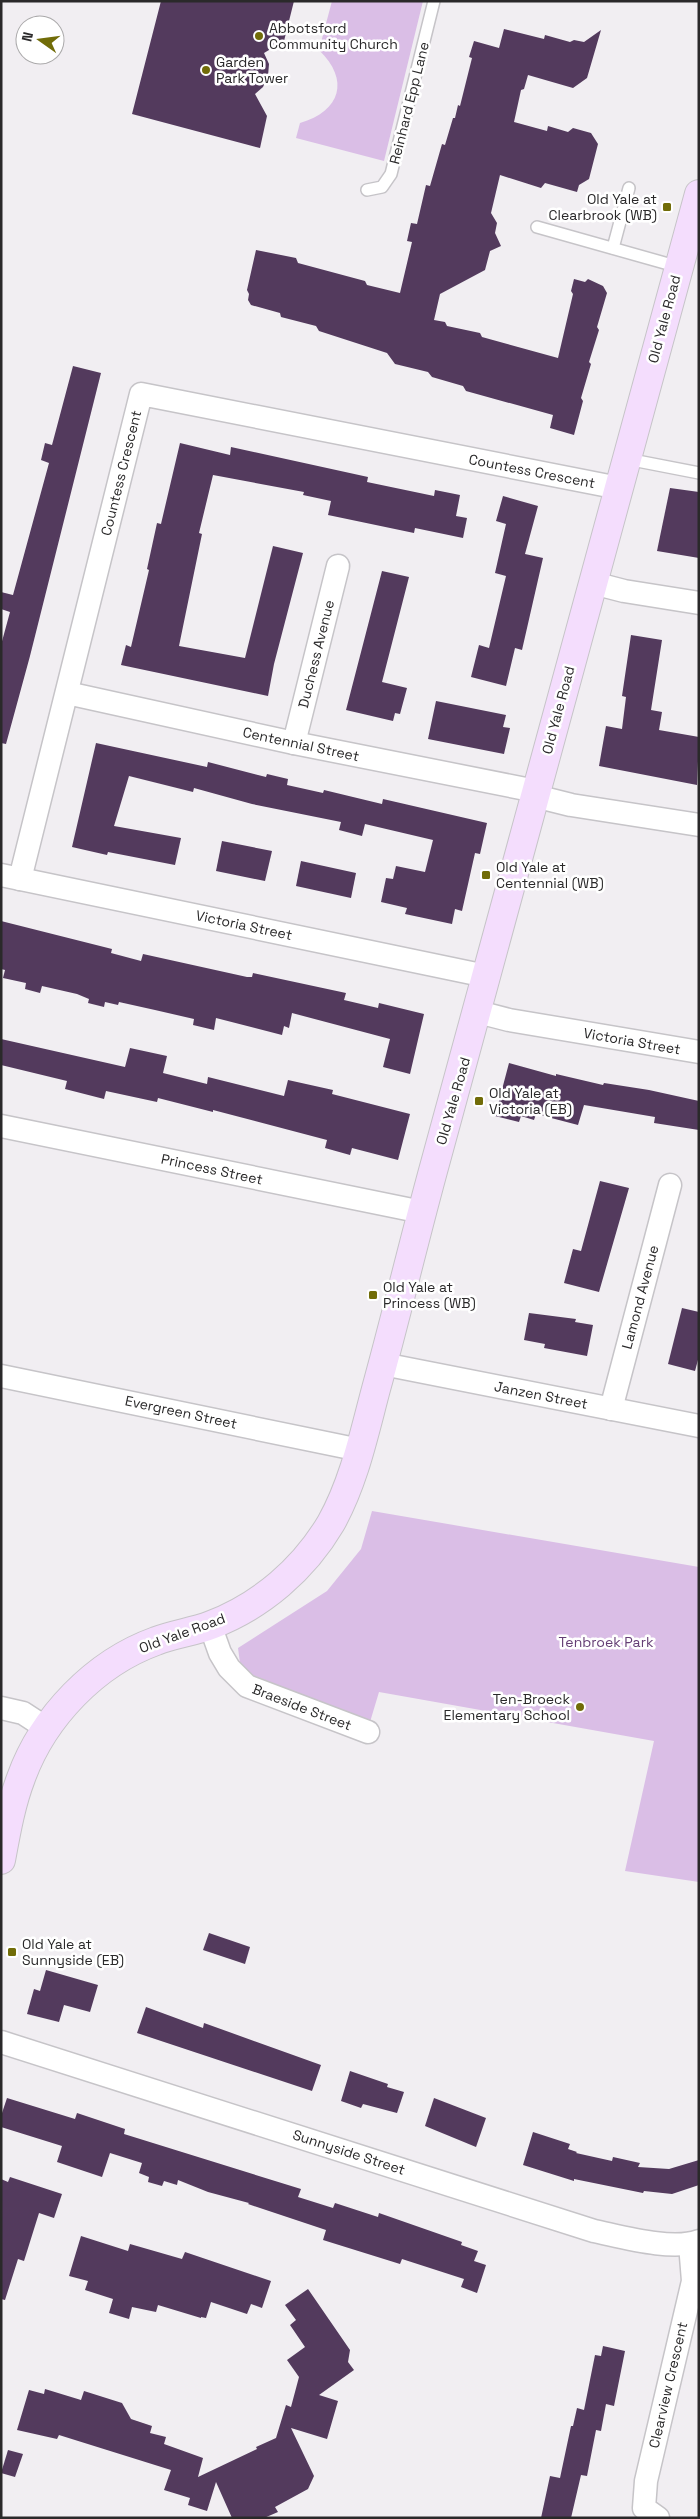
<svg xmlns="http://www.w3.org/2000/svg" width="700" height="2519" viewBox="0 0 700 2519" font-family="'Space Grotesk',sans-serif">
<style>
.green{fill:#dabee6}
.building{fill:#533a5d}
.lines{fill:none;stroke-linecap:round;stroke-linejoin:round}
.lane-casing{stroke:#c6c4c8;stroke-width:14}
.street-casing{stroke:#c6c4c8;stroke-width:25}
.secondary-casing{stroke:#c6c4c8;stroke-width:30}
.lane{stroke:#fff;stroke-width:11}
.street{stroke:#fff;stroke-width:22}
.secondary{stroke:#f4ddfd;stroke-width:28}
.poi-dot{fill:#716c08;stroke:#fff;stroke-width:2}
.labels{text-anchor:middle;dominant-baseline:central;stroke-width:5;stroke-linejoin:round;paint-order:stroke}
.poi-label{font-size:14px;fill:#2a292a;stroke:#fff;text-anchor:start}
.street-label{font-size:14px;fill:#2a292a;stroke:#fff}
.park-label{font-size:14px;fill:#643e74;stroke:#fff}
</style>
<rect width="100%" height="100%" fill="#f1eef2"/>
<g class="green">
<path d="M332,1H423L384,161L296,138L300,123C341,111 350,80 319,50Z"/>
<polygon points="372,1511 699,1567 699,1882 625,1871 654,1741 379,1692 370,1722 250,1674 240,1663 238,1648 327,1591 361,1549"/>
</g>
<g class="building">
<polygon points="161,1 294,1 284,41 264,53 269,64 268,76 263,87 255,94 267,116 260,148 132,114"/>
<polygon points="504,29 544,39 545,35 570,42 574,40 584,42 601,30 587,78 573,88 528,75 524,89 521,90 514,122 547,131 548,126 568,132 573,128 591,133 598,144 589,179 579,185 577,192 545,183 541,188 500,175 491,213 497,223 495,233 501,246 490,251 485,270 440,294 434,320 445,322 447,326 480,333 482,337 558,358 573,294 571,291 574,279 585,282 588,279 603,286 607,293 597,327 599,330 589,362 591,364 581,398 583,401 574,435 550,428 553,415 466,391 463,386 432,377 428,372 395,364 387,353 319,331 316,326 281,317 280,313 251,305 248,300 249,294 247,290 256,250 296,258 298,263 365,281 367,285 400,293 412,242 407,241 411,223 417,224 426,185 430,186 442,144 445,145 453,118 455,118 458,105 460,106 472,58 469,57 474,41 499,48"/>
<polygon points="73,366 101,373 30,656 6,744 1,743 1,645 10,612 1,609 1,592 13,595 49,463 41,460 45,443 52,445"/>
<polygon points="180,443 230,455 231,447 368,477 367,482 434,496 435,490 460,495 456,516 467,518 463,538 415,528 414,533 328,515 331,501 303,495 304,492 213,475 199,533 202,534 179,646 245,658 273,546 303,553 274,664 268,696 121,665 126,645 131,647 149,570 147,569 157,523 161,524"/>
<polygon points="670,488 699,492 699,558 657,551"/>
<polygon points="503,496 538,506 525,554 543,558 522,650 515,648 506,686 471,677 479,645 489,648 506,576 495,573 506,524 496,521"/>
<polygon points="382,571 409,577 382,682 407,688 400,714 395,713 393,721 346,710"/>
<polygon points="631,635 662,640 651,710 662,712 659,730 699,737 697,785 599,766 606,726 622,729 626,697 622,696"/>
<polygon points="436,701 506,715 503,727 510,728 504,754 428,739"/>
<polygon points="96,743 207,767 208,762 266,777 267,774 288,779 287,785 323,793 324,790 382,804 383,799 487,823 480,854 475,853 462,911 455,909 452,924 405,914 407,908 381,902 386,878 393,879 396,866 425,872 433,840 365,824 362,836 339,830 341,822 252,804 194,788 193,792 129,776 114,826 181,838 175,865 108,852 107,855 72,847"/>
<polygon points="222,841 272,851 265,881 216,871"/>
<polygon points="301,861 356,873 351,898 296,886"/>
<polygon points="1,921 112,949 111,953 141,961 143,954 247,977 252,977 253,973 346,993 344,1000 378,1008 379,1003 424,1014 410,1074 383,1067 390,1039 292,1013 289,1028 284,1026 282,1035 216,1018 214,1030 193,1025 194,1019 155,1010 119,1002 118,1005 105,1002 104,1007 88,1003 89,999 77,994 42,986 40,993 25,989 26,983 3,978 5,970 1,969"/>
<polygon points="1,1039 125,1067 130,1048 167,1056 163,1073 207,1084 208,1077 284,1096 288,1080 333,1090 332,1094 410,1114 398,1160 352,1148 350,1155 325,1148 327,1140 213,1110 213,1112 158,1098 157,1102 106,1091 104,1099 65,1089 67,1081 1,1065"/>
<polygon points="509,1063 556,1076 556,1074 603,1085 604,1083 649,1090 699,1101 699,1130 654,1123 655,1117 584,1105 578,1125 536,1114 534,1120 521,1116 519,1122 495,1116"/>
<polygon points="600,1181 629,1188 599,1292 564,1283 573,1249 581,1251"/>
<polygon points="682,1308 699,1312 699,1356 695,1371 668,1364"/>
<polygon points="529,1313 576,1319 575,1322 593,1325 587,1356 544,1348 545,1344 524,1340"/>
<polygon points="209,1933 250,1947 245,1964 203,1950"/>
<polygon points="46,1970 98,1985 90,2012 64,2005 59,2022 27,2014 34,1989 40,1991"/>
<polygon points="146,2007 203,2028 204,2023 321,2065 312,2091 137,2033"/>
<polygon points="350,2071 388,2084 387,2087 404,2092 397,2113 363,2104 361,2108 341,2101"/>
<polygon points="7,2098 75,2119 77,2113 125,2129 124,2134 301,2189 298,2197 333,2208 335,2203 378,2217 379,2213 462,2242 461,2245 478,2251 474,2261 486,2265 477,2293 461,2287 464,2279 402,2259 400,2264 323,2240 326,2230 248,2204 249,2203 208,2192 178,2180 177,2185 164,2181 162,2186 148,2182 149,2177 139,2173 142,2163 110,2153 102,2177 57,2162 62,2146 1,2127 1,2116"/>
<polygon points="434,2098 486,2118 476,2147 425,2126"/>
<polygon points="533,2132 570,2144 568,2149 577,2152 576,2153 612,2161 613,2157 640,2163 638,2167 669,2169 699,2160 699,2185 672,2194 644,2191 643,2193 574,2179 574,2181 523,2165"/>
<polygon points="10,2177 62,2194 54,2218 39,2213 24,2261 18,2259 5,2300 1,2299 1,2179 8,2182"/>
<polygon points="81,2236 128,2251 130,2244 182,2259 185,2252 271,2281 262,2308 251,2304 247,2314 211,2302 206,2318 201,2317 201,2318 158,2305 156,2312 132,2307 129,2319 109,2313 113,2299 85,2290 88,2281 69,2276"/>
<polygon points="308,2289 350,2350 348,2362 354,2370 319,2395 338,2401 327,2439 291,2428 314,2476 308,2489 275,2507 278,2512 264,2518 232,2518 216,2482 207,2511 188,2505 190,2498 164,2490 171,2470 59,2435 57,2439 17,2430 29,2390 44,2394 45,2389 81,2400 84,2391 122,2403 131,2419 152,2426 150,2433 166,2437 164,2444 203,2458 198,2477 257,2449 256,2447 276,2438 286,2405 291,2407 299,2377 287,2360 305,2347 290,2325 296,2320 285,2305"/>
<polygon points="603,2346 625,2351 614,2406 606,2404 601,2431 596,2430 587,2476 581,2475 571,2518 541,2518 550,2476 560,2478 571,2426 573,2426 577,2408 584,2410 595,2355 601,2356"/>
<polygon points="8,2450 23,2454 15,2477 1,2473"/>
</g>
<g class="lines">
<g class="lane-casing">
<g id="lane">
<polyline points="367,190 382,187 391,174 434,1"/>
<polyline points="537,227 679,267"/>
<polyline points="613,248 629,188"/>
<polyline points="627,459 699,473"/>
</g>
</g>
<g class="street-casing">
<g id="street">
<polyline points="593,583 624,591 699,603"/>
<polyline points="67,693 294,743 536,791"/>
<polyline points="294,743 338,566"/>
<polyline points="535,796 571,805 699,825"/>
<polyline points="1,875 486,976"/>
<polyline points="20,879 141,394 619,488"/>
<polyline points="478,1012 509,1020 699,1052"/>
<polyline points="1,1126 422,1212"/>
<polyline points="383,1364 699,1426"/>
<polyline points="1,1376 360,1450"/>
<polyline points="611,1409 670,1185"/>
<polyline points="210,1625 220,1653 229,1668 247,1686 368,1732"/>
<polyline points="1,1708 23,1713 46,1728"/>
<path d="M1,2042L594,2231C623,2237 672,2251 699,2241"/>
<polyline points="658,2518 644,2508 646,2481 693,2281 690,2244"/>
</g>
</g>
<g class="secondary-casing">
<path id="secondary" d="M1,1860C6,1833 11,1804 21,1778C43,1717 95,1663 156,1641C174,1634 193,1632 211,1625C261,1606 304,1569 331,1523C354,1482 364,1434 376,1389C397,1313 415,1236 436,1160C526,839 609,515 699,194"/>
</g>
<use href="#lane" class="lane"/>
<use href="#street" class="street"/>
<use href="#secondary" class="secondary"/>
</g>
<g class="poi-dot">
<circle cx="259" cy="36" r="5"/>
<circle cx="206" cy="70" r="5"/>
<rect x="662" y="202" width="10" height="10" rx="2.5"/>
<rect x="481" y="870" width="10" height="10" rx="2.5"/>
<rect x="474" y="1096" width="10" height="10" rx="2.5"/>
<rect x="368" y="1290" width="10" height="10" rx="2.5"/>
<circle cx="580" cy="1707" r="5"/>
<rect x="7" y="1947" width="10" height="10" rx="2.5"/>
</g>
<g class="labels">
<g class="poi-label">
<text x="269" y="28">Abbotsford<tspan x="269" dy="16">Community Church</tspan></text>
<text x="216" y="62">Garden<tspan x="216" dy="16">Park Tower</tspan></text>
<text x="657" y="199" text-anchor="end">Old Yale at<tspan x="657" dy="16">Clearbrook (WB)</tspan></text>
<text x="496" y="867">Old Yale at<tspan x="496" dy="16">Centennial (WB)</tspan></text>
<text x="489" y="1093">Old Yale at<tspan x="489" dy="16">Victoria (EB)</tspan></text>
<text x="383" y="1287">Old Yale at<tspan x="383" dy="16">Princess (WB)</tspan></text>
<text x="570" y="1699" text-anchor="end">Ten-Broeck<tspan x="570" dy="16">Elementary School</tspan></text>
<text x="22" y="1944">Old Yale at<tspan x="22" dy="16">Sunnyside (EB)</tspan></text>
</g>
<g class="street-label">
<text transform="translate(409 103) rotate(-76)">Reinhard Epp Lane</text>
<text transform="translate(664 319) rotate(-75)">Old Yale Road</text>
<text transform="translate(532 471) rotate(11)">Countess Crescent</text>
<text transform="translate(121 473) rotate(-76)">Countess Crescent</text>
<text transform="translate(316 654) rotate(-76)">Duchess Avenue</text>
<text transform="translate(558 710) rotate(-75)">Old Yale Road</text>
<text transform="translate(301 744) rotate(12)">Centennial Street</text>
<text transform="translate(244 925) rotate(12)">Victoria Street</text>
<text transform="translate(632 1041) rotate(10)">Victoria Street</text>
<text transform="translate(453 1101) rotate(-74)">Old Yale Road</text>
<text transform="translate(212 1169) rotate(12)">Princess Street</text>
<text transform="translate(640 1297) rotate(-75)">Lamond Avenue</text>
<text transform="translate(541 1395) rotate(11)">Janzen Street</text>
<text transform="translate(181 1412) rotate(12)">Evergreen Street</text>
<text transform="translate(182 1633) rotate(-20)">Old Yale Road</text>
<text transform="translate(302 1707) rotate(21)">Braeside Street</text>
<text transform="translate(349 2152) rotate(18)">Sunnyside Street</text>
<text transform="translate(668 2385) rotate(-77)">Clearview Crescent</text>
</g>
<g class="park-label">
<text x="606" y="1642">Tenbroek Park</text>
</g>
</g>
<rect width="700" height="2519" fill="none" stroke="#2a292a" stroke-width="5"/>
<g transform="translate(40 40) rotate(284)"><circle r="24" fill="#ffffff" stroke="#aaa9aa"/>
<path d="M0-4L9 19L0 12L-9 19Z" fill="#716c08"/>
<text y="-8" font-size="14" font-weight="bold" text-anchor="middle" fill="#2a292a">N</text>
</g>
</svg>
